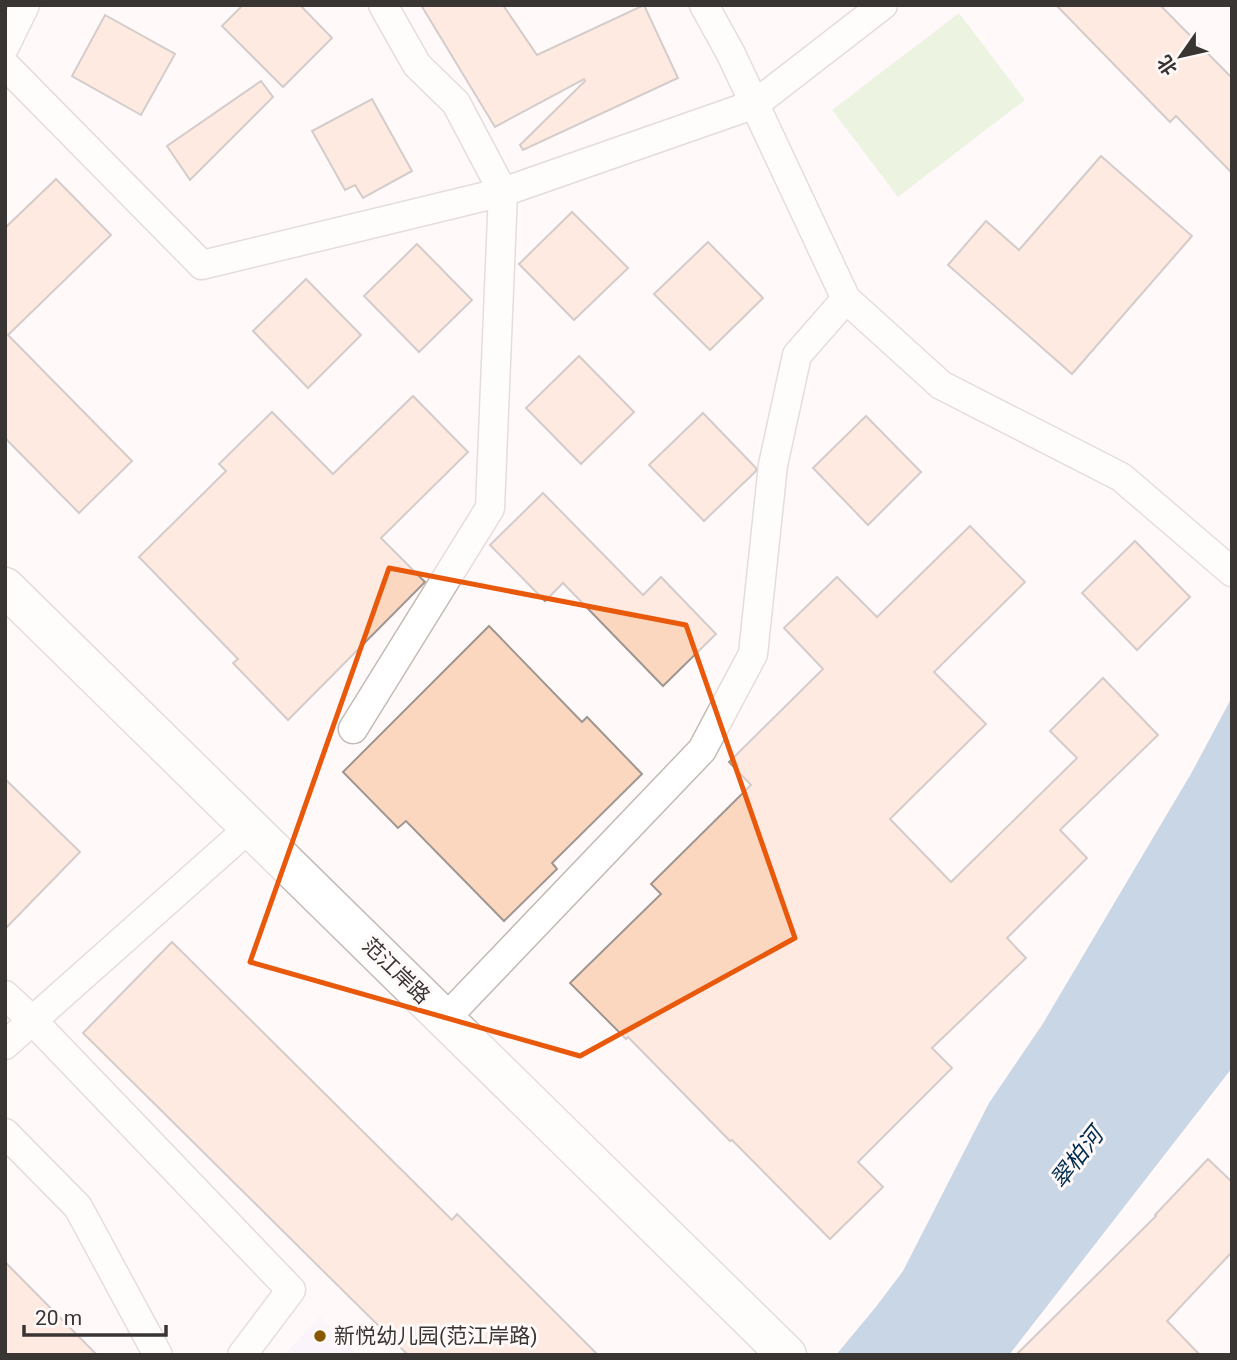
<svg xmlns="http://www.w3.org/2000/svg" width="1237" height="1360" viewBox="0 0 1237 1360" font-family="Roboto,'Noto Sans SC',sans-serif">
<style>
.education{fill:#f8edfd}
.green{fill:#d4ebc4}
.water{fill:#85aacd}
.building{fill:#fcd7c0;stroke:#9f9691;stroke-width:2}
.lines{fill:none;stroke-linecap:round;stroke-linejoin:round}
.lane-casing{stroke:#c4bab6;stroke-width:31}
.secondary-casing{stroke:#c4bab6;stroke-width:41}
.lane{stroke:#fff;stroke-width:28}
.secondary{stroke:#fff;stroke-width:38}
.marked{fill:none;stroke:#e8590c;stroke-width:5;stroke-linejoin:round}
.poi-dot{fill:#895700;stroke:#fffaf9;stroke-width:2.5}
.labels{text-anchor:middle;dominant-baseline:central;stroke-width:6;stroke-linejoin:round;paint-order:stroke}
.street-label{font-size:21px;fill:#393533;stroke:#fffaf9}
.poi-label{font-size:21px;fill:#393533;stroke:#fffaf9;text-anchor:start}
.water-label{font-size:23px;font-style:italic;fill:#002b4d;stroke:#fffaf9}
</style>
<rect width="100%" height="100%" fill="#fffaf9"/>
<polygon class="education" points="320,1317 357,1355 283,1355"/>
<polygon class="green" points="959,13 1025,100 898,197 832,110"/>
<polygon class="water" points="1232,697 1232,1068 1009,1355 836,1355 875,1308 903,1271 989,1103 1042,1025 1192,772"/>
<g class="building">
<polygon points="243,5 300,5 332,38 283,87 222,26"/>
<polygon points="421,5 503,5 537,55 644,5 678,78 523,150 520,145 585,81 584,79 495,127"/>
<polygon points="1056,5 1160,5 1232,78 1232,173 1176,116 1170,122"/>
<polygon points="105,15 175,54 141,115 72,76"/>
<polygon points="261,81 273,97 190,180 167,146"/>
<polygon points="372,99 412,171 363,198 355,185 345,190 312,131"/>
<polygon points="1101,156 1192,236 1072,374 948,265 986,221 1019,250"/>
<polygon points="56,179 111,235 8,335 132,461 79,513 5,438 5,228"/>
<polygon points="572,212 628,268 574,320 519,264"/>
<polygon points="708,242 763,298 710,350 654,294"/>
<polygon points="417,244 472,300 419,352 364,296"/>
<polygon points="306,279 361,335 308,388 253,331"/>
<polygon points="579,356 634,412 581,464 526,408"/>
<polygon points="413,396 468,452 381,538 425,582 288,720 233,663 238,659 139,557 226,471 219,464 272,412 333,474"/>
<polygon points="703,413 756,468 756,471 704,521 649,465"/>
<polygon points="866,416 921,472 868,525 813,468"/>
<polygon points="543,493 643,595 661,577 716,634 663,686 563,583 545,601 490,545"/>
<polygon points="970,526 1025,582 934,672 986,724 890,819 951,882 1077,758 1050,731 1103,678 1158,735 1060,830 1087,858 1007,938 1026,958 932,1048 952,1068 858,1162 883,1187 830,1239 732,1140 730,1141 628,1037 626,1039 570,983 661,894 651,884 751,785 729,762 823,669 784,628 837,577 877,617"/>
<polygon points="1135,541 1190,597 1137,650 1082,593"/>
<polygon points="489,626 582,722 587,717 642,774 552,863 557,869 504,921 406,821 398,828 343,772"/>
<polygon points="5,779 80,852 5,929"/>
<polygon points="172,942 452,1220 457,1214 598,1355 408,1355 83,1033"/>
<polygon points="1208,1159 1232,1182 1232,1252 1167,1321 1200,1355 1016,1355 1156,1216 1155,1215"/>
<polygon points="5,1262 97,1355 5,1355"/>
</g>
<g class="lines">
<g class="lane-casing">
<g id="lane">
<polyline points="383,5 417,65 456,103 503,192 755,104 883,5"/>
<polyline points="704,5 731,54 846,299 941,385 1121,477 1232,572"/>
<polyline points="5,46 25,5"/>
<polyline points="5,65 202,265 503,192 490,508 353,729"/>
<polyline points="5,995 33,1021 291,1290 242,1355"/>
<polyline points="445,1019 702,750 753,654 773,465 797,355 846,299"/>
<polyline points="5,1045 249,828"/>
<polyline points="5,1133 78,1207 158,1355"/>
</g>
</g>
<g class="secondary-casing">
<polyline id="secondary" points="5,587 787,1355"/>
</g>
<use href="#lane" class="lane"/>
<use href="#secondary" class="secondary"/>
</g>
<path d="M0 0H1237V1360H0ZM389,568L686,625L795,938L580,1056L250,962Z" fill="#fffaf9" fill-opacity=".55" fill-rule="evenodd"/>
<path class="marked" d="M389,568L686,625L795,938L580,1056L250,962Z"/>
<circle class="poi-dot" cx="320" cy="1336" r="7"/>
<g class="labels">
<g class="street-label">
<text transform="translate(396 971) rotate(44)">范江岸路</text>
</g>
<g class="poi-label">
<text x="334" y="1336">新悦幼儿园(范江岸路)</text>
</g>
<g class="water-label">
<text transform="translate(1077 1158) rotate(-52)">翠柏河</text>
</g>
</g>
<rect width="1237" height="1360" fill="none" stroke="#393533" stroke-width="14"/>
<g transform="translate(1181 56) rotate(236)" stroke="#fffaf9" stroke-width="5" paint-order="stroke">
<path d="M0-5L12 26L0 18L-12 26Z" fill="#393533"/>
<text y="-10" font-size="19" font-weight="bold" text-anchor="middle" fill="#393533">北</text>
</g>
<path d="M24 1325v10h142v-10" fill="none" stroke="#393533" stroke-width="3.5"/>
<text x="35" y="1325" font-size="21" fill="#393533" stroke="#fffaf9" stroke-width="5" paint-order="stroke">20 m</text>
</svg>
